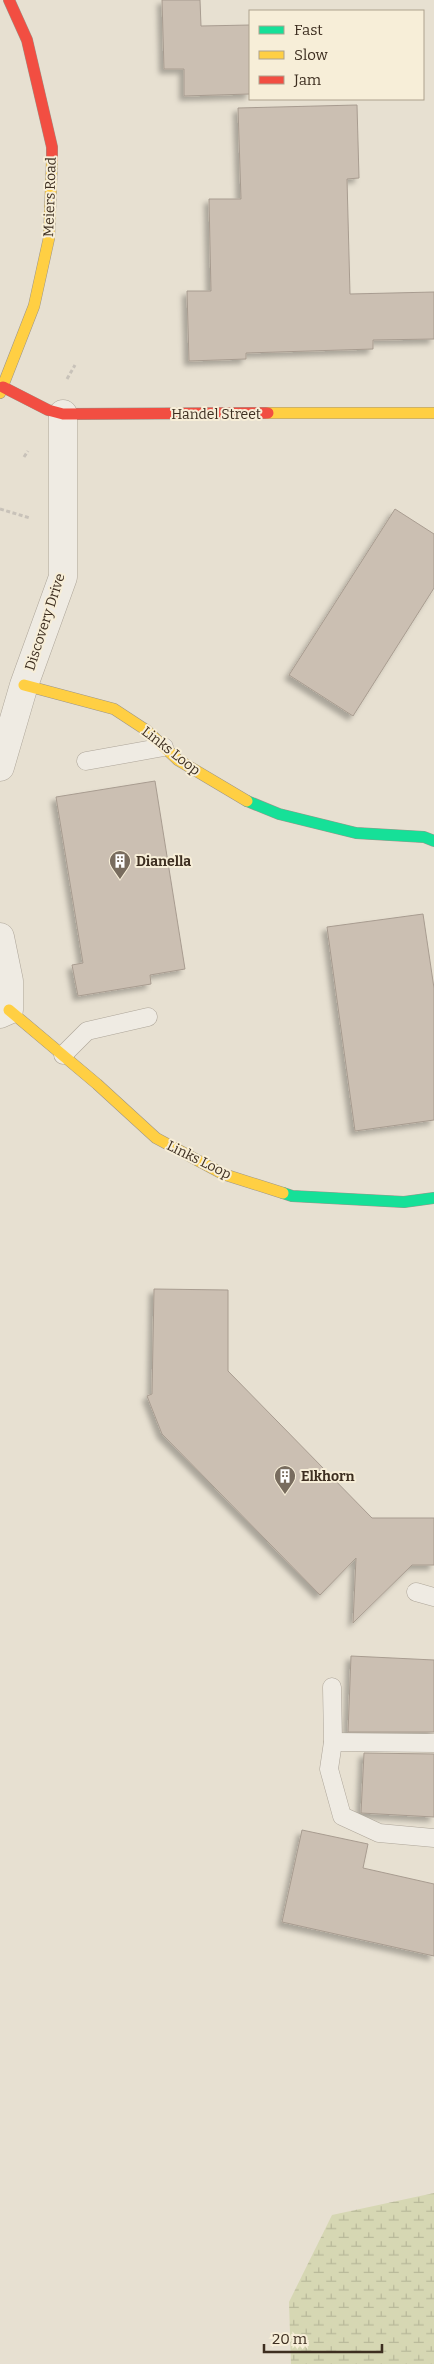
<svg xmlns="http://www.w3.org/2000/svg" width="434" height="2364" viewBox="0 0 434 2364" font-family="Bitter,serif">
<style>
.wetland{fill:url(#wetland-marsh)}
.building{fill:#cbbfb2;stroke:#a89c90;filter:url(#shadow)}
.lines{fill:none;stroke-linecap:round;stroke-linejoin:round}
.lane-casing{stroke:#ada599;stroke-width:19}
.street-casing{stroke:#ada599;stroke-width:29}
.fast-casing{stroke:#9c958a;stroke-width:12}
.slow-casing{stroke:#9c958a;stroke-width:12}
.jam-casing{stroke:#9c958a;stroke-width:12}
.path{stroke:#c8c2b9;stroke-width:3;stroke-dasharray:4 2.5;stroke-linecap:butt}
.lane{stroke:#efebe3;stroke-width:18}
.street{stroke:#efebe3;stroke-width:28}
.fast{stroke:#16e098;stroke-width:11}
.slow{stroke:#ffcf43;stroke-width:11}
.jam{stroke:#f24e42;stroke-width:11}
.labels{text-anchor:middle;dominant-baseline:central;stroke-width:4;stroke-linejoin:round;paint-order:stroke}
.street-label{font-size:14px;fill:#3d2e20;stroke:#f7eed8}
.poi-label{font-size:14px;font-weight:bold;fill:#3d2e20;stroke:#f7eed8;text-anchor:start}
</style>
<defs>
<pattern id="wetland-marsh" width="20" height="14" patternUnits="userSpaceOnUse" patternTransform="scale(1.25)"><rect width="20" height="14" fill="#d6d7b3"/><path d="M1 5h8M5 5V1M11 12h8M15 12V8" fill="none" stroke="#b9b99a"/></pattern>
<filter id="shadow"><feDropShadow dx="-4.5" dy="4.5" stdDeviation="2.5" flood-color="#0004"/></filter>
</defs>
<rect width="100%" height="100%" fill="#e7e0d1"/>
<polygon class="wetland" points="434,2193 434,2364 291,2364 289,2302 332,2215"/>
<g class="building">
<polygon points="162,0 200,0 201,26 250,25 250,94 184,96 184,69 164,69"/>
<polygon points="357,105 359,178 347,179 350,294 434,292 434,339 373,340 373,349 246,353 246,359 189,361 187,291 211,291 209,199 241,199 238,108"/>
<polygon points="395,509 434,534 434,588 353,716 289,675"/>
<polygon points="155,781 185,969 150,975 151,984 78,996 72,965 83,963 56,797"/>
<polygon points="423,914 434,988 434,1120 355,1131 327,927"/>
<polygon points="154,1289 228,1290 228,1371 372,1518 434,1518 434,1565 412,1565 353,1623 356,1558 320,1595 162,1434 147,1396 152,1394"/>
<polygon points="351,1656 434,1660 434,1732 348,1732"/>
<polygon points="364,1753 434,1754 434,1817 361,1813"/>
<polygon points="302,1830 368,1844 363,1868 434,1884 434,1956 282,1922"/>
</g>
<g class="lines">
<g class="lane-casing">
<g id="lane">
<polyline points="86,761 164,747"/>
<polyline points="63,1055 87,1031 148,1017"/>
<polyline points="416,1592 434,1597"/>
<polyline points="332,1687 333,1742 329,1769 342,1816 379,1833 434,1838"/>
<polyline points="333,1742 434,1743"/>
</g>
</g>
<g class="street-casing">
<g id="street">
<polyline points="0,767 24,685 63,577 63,414"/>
<polyline points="0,937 9,981 9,1010 0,1014"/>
</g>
</g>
<g class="fast-casing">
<g id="fast">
<polyline points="247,801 279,814 356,833 424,837 434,841"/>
<polyline points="283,1193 292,1196 404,1202 434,1198"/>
</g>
</g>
<g class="slow-casing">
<g id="slow">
<polyline points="0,393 34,306 49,238 52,160"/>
<polyline points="268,413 434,413"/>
<polyline points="24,685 114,709 146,730 178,760 247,801"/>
<polyline points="9,1010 97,1084 156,1138 223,1174 283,1193"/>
</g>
</g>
<g class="jam-casing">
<g id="jam">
<polyline points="9,0 27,40 52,147 52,160"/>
<polyline points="3,387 48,410 63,414 268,413"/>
</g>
</g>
<g class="path">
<polyline points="67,379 75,365"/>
<polyline points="24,457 28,451"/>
<polyline points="0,509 30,518"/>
</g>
<use href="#lane" class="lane"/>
<use href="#street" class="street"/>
<use href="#fast" class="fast"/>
<use href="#slow" class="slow"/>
<use href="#jam" class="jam"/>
</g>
<defs>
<g id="building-pin" transform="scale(1.125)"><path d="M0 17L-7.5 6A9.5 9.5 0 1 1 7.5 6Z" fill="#786c5e" stroke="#f7eed8"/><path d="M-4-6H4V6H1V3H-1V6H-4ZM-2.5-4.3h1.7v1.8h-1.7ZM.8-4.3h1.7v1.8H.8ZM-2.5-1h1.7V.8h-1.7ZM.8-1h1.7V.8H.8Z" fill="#fff"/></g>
</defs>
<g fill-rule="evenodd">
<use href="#building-pin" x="120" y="861"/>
<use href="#building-pin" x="285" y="1476"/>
</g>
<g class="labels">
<g class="street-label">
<text transform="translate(50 197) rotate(-88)">Meiers Road</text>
<text x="216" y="414">Handel Street</text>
<text transform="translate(45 622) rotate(-72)">Discovery Drive</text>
<text transform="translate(171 751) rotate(38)">Links Loop</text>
<text transform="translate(199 1160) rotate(26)">Links Loop</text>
</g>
<g class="poi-label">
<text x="136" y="861">Dianella</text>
<text x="301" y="1476">Elkhorn</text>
</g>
</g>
<rect x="249" y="10" width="175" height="90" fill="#f7eed8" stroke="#ada18e"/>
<rect x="259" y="26" width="25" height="8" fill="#16e098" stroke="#ada18e"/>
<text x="294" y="35" font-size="15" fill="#3d2e20">Fast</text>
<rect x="259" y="51" width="25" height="8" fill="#ffcf43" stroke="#ada18e"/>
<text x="294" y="60" font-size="15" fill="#3d2e20">Slow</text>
<rect x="259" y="76" width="25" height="8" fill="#f24e42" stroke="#ada18e"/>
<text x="294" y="85" font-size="15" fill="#3d2e20">Jam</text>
<path d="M264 2344v8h118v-8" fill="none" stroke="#3d2e20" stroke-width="2.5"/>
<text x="272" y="2344" font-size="15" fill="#3d2e20" stroke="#f7eed8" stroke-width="4" paint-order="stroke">20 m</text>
</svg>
